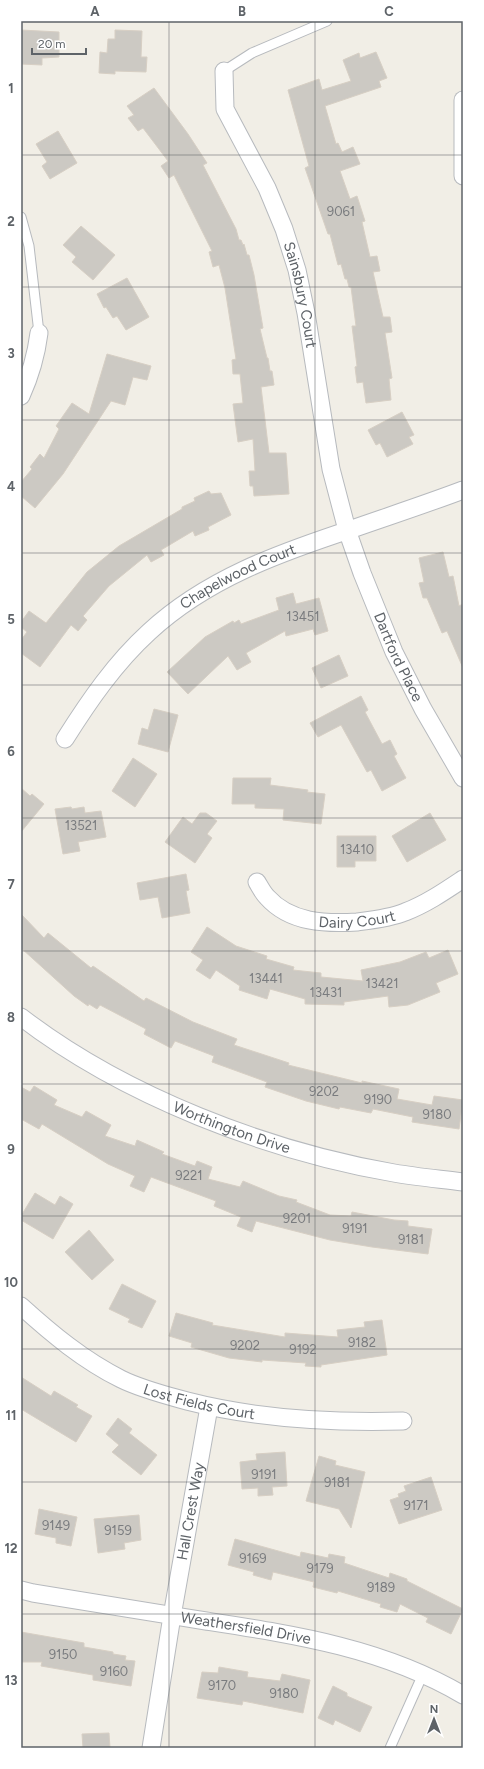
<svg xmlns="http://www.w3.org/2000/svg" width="484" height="1769" viewBox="0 0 484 1769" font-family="Figtree,sans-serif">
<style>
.building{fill:#ccc9c3;stroke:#d7cfc4}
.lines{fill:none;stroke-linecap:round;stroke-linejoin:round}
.service-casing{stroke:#b7babe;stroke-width:11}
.minor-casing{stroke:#b7babe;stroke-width:19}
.service{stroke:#fff;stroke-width:9}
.minor{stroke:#fff;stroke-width:17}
.grid{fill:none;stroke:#5e6368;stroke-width:1;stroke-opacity:0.55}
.labels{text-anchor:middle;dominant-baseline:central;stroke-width:4;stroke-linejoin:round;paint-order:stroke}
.number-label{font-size:13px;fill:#7a7c7f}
.street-label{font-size:15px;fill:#5e6368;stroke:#fff}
.neatline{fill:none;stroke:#5e6368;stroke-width:1.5}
.grid-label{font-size:13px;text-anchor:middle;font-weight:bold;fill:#5e6368}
</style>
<rect width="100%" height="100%" fill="#f1eee6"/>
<g class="building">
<polygon points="21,30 59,32 59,57 42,58 42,65 21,64"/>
<polygon points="115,30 142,31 141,57 147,57 146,72 115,71 115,74 99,73 100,52 107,53 108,39 115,39"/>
<polygon points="376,52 387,78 379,81 381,87 325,106 336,144 338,143 342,152 353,147 360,164 340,171 350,199 357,196 365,221 362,222 370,257 377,256 380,271 373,272 383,317 390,317 392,332 385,333 392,378 389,379 391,400 366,403 363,382 357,383 355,367 357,366 352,326 356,326 351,287 349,287 347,279 345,279 341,264 338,265 330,234 328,234 305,168 309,166 288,90 319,79 322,90 351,81 343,60 359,53 360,58"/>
<polygon points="154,88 188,134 207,163 203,165 236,229 239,240 241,240 243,245 244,244 247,255 249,255 254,275 263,328 260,329 267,358 268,358 270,371 272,371 274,385 261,387 269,453 286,453 289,494 254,496 253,486 250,486 249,471 255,471 253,439 238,442 233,404 243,403 240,374 233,374 232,360 236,359 225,288 219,265 213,267 209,252 212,251 174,175 169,178 161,166 168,161 143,128 138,131 128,118 134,115 127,106"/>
<polygon points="58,131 77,163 50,179 42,166 47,162 36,144"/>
<polygon points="81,226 115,255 93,280 72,262 76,257 63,245"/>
<polygon points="127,278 149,317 126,330 117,316 113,318 106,307 104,308 97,294"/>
<polygon points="107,354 151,366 147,380 133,377 125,405 111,401 63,474 35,508 21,496 21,482 32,469 30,467 40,454 44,458 59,429 56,426 72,403 89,414"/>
<polygon points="402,412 414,435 409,437 413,444 387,457 380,443 376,445 368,430"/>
<polygon points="209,491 211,494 221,493 231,515 208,527 209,530 195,536 193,531 161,550 164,555 151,562 147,555 109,586 83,616 87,620 78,631 71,625 40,667 21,653 21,640 27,632 21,627 21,622 29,611 46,623 87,572 119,546 182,509 182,507 195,501 194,498"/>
<polygon points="443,552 449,577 453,576 459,606 463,604 463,668 447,631 442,633 427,598 423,598 419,583 424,582 419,558"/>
<polygon points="293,593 296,604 319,598 328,631 315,635 313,629 286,636 285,631 246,653 251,662 237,670 228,656 188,694 167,672 205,637 233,621 234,623 239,620 241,624 279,610 276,598"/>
<polygon points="339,655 348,676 321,688 312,668"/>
<polygon points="361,696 368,710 365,712 382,744 390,740 397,754 394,756 406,778 382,791 371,770 367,772 341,725 318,737 310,723"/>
<polygon points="154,709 178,715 168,752 138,744 142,728 148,730"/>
<polygon points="133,758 157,774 135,807 112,791"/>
<polygon points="233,778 271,778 270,785 308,790 307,792 325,794 321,824 283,820 284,809 255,808 255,804 232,804"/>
<polygon points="21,788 30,796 32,794 44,804 21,832"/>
<polygon points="71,807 72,809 84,807 85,813 101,811 106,837 78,842 80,851 63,854 55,809"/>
<polygon points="200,813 206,813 217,821 207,834 212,838 195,863 165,842 183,817 192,824"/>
<polygon points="430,813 446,840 407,862 392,836"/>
<polygon points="337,836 376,836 376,861 355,861 355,867 337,867"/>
<polygon points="186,874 189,890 186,891 190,913 162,918 158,897 140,900 137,883"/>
<polygon points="21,914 44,938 48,933 91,968 93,966 144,1001 146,998 193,1022 237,1039 234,1045 289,1063 288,1065 362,1083 362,1081 399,1089 397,1099 432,1105 434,1096 463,1100 459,1129 412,1122 413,1117 373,1109 371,1113 340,1107 339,1109 306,1101 265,1087 267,1082 212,1062 214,1056 175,1041 171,1048 144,1034 146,1029 100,1005 97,1009 89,1004 88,1006 74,996 21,948"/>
<polygon points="207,927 236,946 267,956 266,959 294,967 293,970 321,973 321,977 363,981 361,970 400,962 426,952 429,958 448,950 458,974 436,983 440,992 408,1005 389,1007 388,996 344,1002 344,1005 305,1004 305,999 270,989 267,999 239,990 240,986 216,970 210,979 196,970 203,960 191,952"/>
<polygon points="34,1086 57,1100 54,1105 82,1117 86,1111 111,1125 105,1136 135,1146 137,1140 164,1152 162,1154 195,1166 197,1161 212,1167 208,1179 240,1187 243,1181 279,1196 297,1200 296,1202 330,1215 351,1216 352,1212 394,1220 408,1221 408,1226 432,1229 428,1254 372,1247 330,1240 256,1221 252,1232 237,1226 241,1217 214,1206 216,1201 151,1177 144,1192 130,1186 135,1176 108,1164 42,1124 39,1129 21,1119 21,1087 30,1092"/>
<polygon points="35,1193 55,1205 60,1196 73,1204 53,1239 21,1220 21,1216"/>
<polygon points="89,1230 114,1260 92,1280 65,1252"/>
<polygon points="122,1284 156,1301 142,1328 128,1322 130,1319 109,1309"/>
<polygon points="176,1313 213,1323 212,1325 285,1337 285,1333 338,1337 337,1330 365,1327 364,1322 382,1320 387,1355 321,1365 321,1367 305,1366 306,1363 262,1360 262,1362 229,1358 191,1347 192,1343 169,1336"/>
<polygon points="21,1377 51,1396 54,1391 78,1405 76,1407 92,1416 76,1442 21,1409"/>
<polygon points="118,1418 132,1429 129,1433 157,1455 141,1475 112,1452 119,1445 106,1434"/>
<polygon points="285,1452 287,1486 272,1487 273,1495 258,1496 258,1488 242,1489 240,1462 257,1460 256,1454"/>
<polygon points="319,1456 336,1461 335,1465 365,1472 351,1528 339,1509 306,1501"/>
<polygon points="431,1477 442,1510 399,1524 390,1500 399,1497 398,1494 406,1491 404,1486"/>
<polygon points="39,1509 77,1517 71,1546 56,1543 56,1538 35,1534"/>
<polygon points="139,1515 141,1540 124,1543 125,1549 98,1553 94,1519"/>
<polygon points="235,1539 300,1557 301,1552 328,1558 329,1554 345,1557 344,1563 389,1578 390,1573 407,1579 407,1581 463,1609 451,1634 426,1622 428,1618 400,1604 397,1612 380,1607 381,1604 338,1591 337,1593 313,1587 314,1582 273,1572 271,1580 253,1575 254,1572 228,1565"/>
<polygon points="21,1632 84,1643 84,1647 113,1652 113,1654 126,1656 125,1660 135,1661 131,1686 93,1680 93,1675 41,1666 42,1662 21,1662"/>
<polygon points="219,1667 248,1672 247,1677 280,1681 282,1674 310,1680 303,1713 243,1701 242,1705 197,1698 202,1672 218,1673"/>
<polygon points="333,1686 347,1693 347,1696 372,1707 360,1732 335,1720 333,1725 318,1718"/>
<polygon points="109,1733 110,1748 83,1748 82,1734"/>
</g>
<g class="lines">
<g class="service-casing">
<g id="service">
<polyline points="224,71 252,53 327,21"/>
<polyline points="21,217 29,246 39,333"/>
<polyline points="390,1748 423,1674"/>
</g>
</g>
<g class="minor-casing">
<g id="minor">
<path id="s1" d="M224,71L225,109L267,188L284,229L297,270L306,313L331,469L347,530L362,573L394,652L423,709L463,778"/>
<polyline points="463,100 463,176"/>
<path d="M21,396C31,374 36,357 39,333"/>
<path id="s2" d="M65,739C89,701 115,663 149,632C206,579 279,553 352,529C389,516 426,504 463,490"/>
<path id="s3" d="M257,882C260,887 263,893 267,897C290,923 326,924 357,922C373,920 391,918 405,912C426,904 445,891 463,879"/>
<path id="s4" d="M21,1017C124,1096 267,1151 394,1173C417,1177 440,1179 463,1182"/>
<path id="s5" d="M21,1306C52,1334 83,1360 121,1379C141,1389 165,1395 187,1401C257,1419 330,1423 403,1421"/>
<path id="s6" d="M21,1590L33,1593C90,1602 148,1612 206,1621C296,1635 383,1648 463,1695"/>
<path id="s7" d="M151,1748L172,1616L209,1407"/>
</g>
</g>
<use href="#service" class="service"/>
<use href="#minor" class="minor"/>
</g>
<path class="grid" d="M169,21V1748M315,21V1748M21,155H463M21,287H463M21,420H463M21,553H463M21,685H463M21,818H463M21,951H463M21,1084H463M21,1216H463M21,1349H463M21,1482H463M21,1614H463"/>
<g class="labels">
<g class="number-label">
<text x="341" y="211">9061</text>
<text x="303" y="616">13451</text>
<text x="81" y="825">13521</text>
<text x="357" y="849">13410</text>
<text x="266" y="978">13441</text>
<text x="382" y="983">13421</text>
<text x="326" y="992">13431</text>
<text x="324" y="1091">9202</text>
<text x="378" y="1099">9190</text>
<text x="437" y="1114">9180</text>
<text x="189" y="1175">9221</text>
<text x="297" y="1218">9201</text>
<text x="355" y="1228">9191</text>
<text x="411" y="1239">9181</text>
<text x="362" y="1342">9182</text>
<text x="245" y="1345">9202</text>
<text x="303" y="1349">9192</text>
<text x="264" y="1474">9191</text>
<text x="337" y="1482">9181</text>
<text x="416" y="1505">9171</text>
<text x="56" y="1525">9149</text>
<text x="118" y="1530">9159</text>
<text x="253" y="1558">9169</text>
<text x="320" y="1568">9179</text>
<text x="381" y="1587">9189</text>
<text x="63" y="1654">9150</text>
<text x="114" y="1671">9160</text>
<text x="222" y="1685">9170</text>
<text x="284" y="1693">9180</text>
</g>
<g class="street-label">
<text stroke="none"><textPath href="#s1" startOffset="240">Sainsbury Court</textPath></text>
<text stroke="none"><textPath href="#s2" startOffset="242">Chapelwood Court</textPath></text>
<text stroke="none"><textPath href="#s1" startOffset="617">Dartford Place</textPath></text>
<text stroke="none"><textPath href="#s3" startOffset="115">Dairy Court</textPath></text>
<text stroke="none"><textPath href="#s4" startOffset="239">Worthington Drive</textPath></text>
<text stroke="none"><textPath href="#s5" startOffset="206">Lost Fields Court</textPath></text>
<text stroke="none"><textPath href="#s7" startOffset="240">Hall Crest Way</textPath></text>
<text stroke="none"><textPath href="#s6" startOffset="228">Weathersfield Drive</textPath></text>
</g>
</g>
<rect width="484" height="1769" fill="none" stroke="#ffffff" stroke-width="44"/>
<g transform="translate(434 1719)" stroke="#ffffff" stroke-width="3" paint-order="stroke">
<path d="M0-3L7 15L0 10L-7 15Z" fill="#5e6368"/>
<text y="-6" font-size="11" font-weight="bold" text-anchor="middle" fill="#5e6368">N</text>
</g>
<path d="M32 48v6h54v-6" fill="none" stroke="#5e6368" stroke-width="2"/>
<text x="38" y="48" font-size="12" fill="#5e6368" stroke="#ffffff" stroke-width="3" paint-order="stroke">20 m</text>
<rect x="22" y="22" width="440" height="1725" class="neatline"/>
<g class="grid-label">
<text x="95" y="16">A</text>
<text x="242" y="16">B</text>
<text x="389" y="16">C</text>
<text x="11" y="93">1</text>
<text x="11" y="226">2</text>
<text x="11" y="358">3</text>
<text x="11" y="491">4</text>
<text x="11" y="624">5</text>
<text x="11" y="756">6</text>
<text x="11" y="889">7</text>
<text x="11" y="1022">8</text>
<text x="11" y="1154">9</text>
<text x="11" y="1287">10</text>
<text x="11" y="1420">11</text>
<text x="11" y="1553">12</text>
<text x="11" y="1685">13</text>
</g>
</svg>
